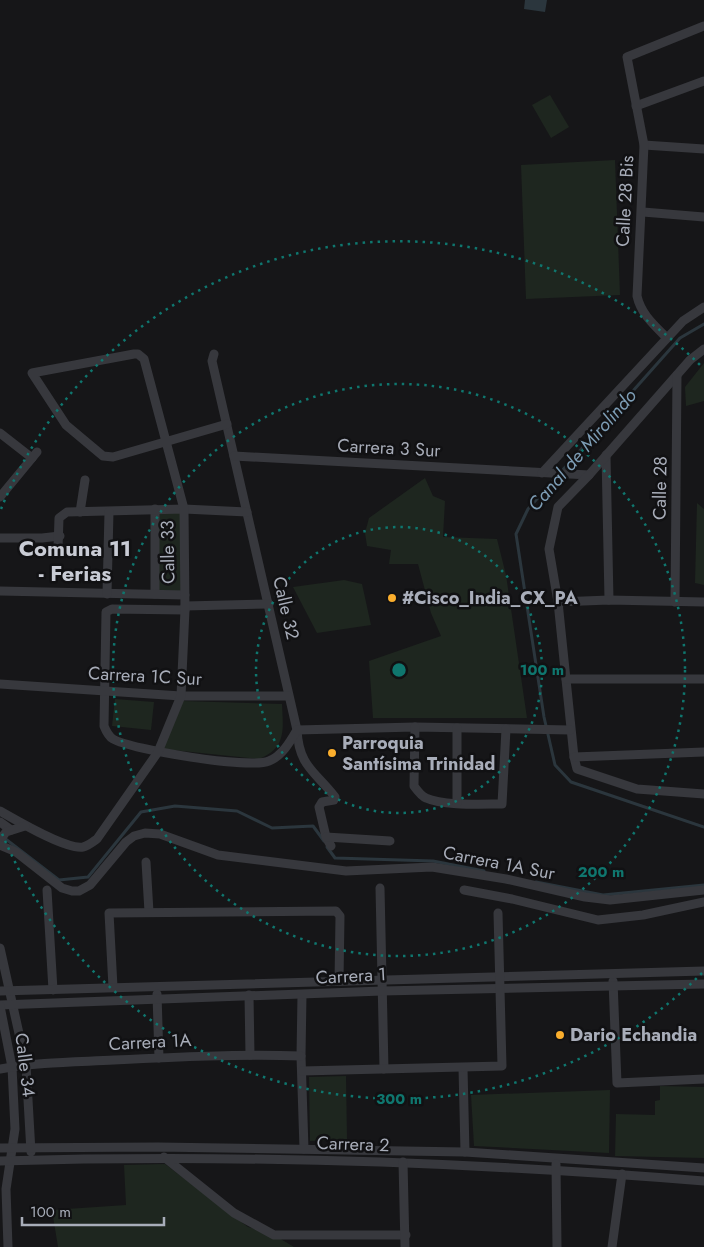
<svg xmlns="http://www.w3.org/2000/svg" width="704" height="1247" viewBox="0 0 704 1247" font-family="Jost,sans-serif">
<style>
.green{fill:#1e261f}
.water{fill:#2b363d}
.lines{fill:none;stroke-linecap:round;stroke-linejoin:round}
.stream{stroke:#2b363d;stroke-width:3}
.minor{stroke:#37383d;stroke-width:9}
.ring{fill:none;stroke:#0f766e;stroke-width:2.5;stroke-dasharray:2.5 5}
.poi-dot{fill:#faae2d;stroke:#111113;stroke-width:2}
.labels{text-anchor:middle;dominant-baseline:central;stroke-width:5;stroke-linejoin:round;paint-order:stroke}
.street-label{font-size:18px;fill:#a8adb9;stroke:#111113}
.poi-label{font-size:18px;font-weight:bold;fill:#a8adb9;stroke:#111113;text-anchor:start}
.water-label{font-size:19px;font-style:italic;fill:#7d9db5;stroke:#111113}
.district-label{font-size:22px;font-weight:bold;fill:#c9ccd5;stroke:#111113}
.centre{fill:#0f766e;stroke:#111113;stroke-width:2.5}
.ring-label{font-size:15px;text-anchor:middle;font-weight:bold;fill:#0f766e;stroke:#111113;stroke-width:5;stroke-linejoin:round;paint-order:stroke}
</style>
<rect width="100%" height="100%" fill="#161618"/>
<g class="green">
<polygon points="550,95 569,127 551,138 532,105"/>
<polygon points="615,160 620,295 526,299 521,165"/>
<polygon points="704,363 704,401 686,406 685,387"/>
<polygon points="425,478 433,496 445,501 443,537 497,539 506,575 527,718 373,718 369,661 441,636 431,613 418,564 389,564 391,550 367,546 365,533 369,518"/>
<polygon points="697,503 704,509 704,585 695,583"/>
<polygon points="155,509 184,509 185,595 155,594"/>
<polygon points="344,580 362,584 371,625 317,633 293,587"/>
<polygon points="115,699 154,702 151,730 112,726"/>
<path d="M183,701L282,704C283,729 287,748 259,759L163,749Z"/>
<polygon points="346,1076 347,1140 310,1141 309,1077"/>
<polygon points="660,1086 704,1087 704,1158 615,1156 616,1114 655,1115 655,1101 660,1100"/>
<polygon points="610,1090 609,1153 474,1146 471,1095"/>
<polygon points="165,1164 248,1227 269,1232 294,1247 58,1247 52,1210 126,1205 124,1165"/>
</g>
<polygon class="water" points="525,0 547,0 545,12 524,9"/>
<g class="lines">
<g class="stream">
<polyline points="704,324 680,338 528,509 516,534 544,717 555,765 571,782 704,827"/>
<polyline points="3,837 59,880 88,877 141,812 175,806 237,811 272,828 313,826 324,841"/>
<polyline points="327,847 335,858 433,861 484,871"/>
<polyline points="536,882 603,895 704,885"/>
</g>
<g class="minor">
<polyline points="636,106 704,81"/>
<polyline points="644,145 704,149"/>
<polyline points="643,212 704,217"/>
<path d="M667,338C654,325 641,314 637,296L644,145L627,57L704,26"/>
<path d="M214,354L212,361L297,730C299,767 315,771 335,797L334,800L322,802L319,807L326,837L331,846"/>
<polyline points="0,433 32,458"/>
<polyline points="606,455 609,600"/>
<polyline points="234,456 589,475 690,360 704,349"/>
<polyline points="542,473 683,321 704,307"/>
<polyline points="589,475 558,507 549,549 558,602 574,757 577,769 637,789 704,794"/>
<polyline points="0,497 37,452"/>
<polyline points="155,509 155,594"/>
<polyline points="80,512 85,480"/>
<polyline points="0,538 42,538 60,536"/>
<polyline points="58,548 59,518 67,512 184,509 247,512"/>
<polyline points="0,591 185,595"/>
<polyline points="107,594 109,512"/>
<polyline points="558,602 609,600 704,602"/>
<polyline points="675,602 677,375"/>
<polyline points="185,606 269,604"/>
<path d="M185,610L112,609L106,612L104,726C106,731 108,736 113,739C132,750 249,769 269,761C282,756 290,742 297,730L415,727L570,730"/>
<polyline points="566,679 704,679"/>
<polyline points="0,684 181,696 288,696"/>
<path d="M415,727L414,786C417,790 421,796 426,798C443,806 482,804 502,804L506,729"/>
<polyline points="574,757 704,752"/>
<polyline points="457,803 457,728"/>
<path d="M0,811C16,820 66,850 83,847C88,846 93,842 97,839L158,752L181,696L185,610L184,509L144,359L138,354H134L32,373L66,425L103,456L113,457L227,424"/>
<polyline points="0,822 11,830"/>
<polyline points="326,837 390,841"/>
<polyline points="0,840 6,832 25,826"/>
<polyline points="0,845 16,852 62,888 72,891 79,891 90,885 126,842 134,836 145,833 160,834 218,855 346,871 432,867 506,879 585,897 610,900 704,890"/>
<polyline points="146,862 149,912"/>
<polyline points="380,888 384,1069"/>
<polyline points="47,890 53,990"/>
<polyline points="464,890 512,899 598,920 643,915 704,902"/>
<polyline points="0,948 26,1065 31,1152"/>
<polyline points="613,981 617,1083 704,1079"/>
<polyline points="113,987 109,913 336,911 340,916 339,981"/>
<polyline points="0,991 704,971"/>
<polyline points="157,994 159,1058"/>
<polyline points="249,995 250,1055"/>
<polyline points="302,995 301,1056 304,1149"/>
<polyline points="0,1005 382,991 704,984"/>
<polyline points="0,1006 12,1067 15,1129 6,1189 8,1247"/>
<polyline points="463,1068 465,1152"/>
<path d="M0,1069C38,1062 76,1062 114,1060C176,1057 239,1054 301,1056"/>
<polyline points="302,1071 502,1066 498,913"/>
<polyline points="0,1148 158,1147 465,1152 704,1168"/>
<polyline points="164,1157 234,1213 274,1235 406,1235"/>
<path d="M0,1161C235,1154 470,1162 704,1181"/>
<polyline points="403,1162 405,1247"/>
<polyline points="556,1164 557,1247"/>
<polyline points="612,1247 622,1174"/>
</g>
</g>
<g class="ring">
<circle cx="399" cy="670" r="143"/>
<circle cx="399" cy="670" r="286"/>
<path d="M702 973A429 429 0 0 1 1 831M1 509A429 429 0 0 1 702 367"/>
</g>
<g class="poi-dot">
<circle cx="392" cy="598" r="5"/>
<circle cx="332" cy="753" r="5"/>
<circle cx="560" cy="1035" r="5"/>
</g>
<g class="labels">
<g class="street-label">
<text transform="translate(625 201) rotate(-87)">Calle 28 Bis</text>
<text transform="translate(389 448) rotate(3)">Carrera 3 Sur</text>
<text transform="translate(660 488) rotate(-89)">Calle 28</text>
<text transform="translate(168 552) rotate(-91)">Calle 33</text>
<text transform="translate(286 608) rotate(77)">Calle 32</text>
<text transform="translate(145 676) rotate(3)">Carrera 1C Sur</text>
<text transform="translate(499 863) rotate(11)">Carrera 1A Sur</text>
<text transform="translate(351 976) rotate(-3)">Carrera 1</text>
<text transform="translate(150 1042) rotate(-3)">Carrera 1A</text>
<text transform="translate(25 1065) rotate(83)">Calle 34</text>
<text transform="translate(353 1144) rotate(2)">Carrera 2</text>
</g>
<g class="poi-label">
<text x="402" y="598">#Cisco_India_CX_PA</text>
<text x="342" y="743">Parroquia<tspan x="342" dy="21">Santísima Trinidad</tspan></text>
<text x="570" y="1035">Dario Echandia</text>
</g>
<g class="water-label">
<text transform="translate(582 450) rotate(-49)">Canal de Mirolindo</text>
</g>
<g class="district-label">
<text x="75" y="548">Comuna 11<tspan x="75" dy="25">- Ferias</tspan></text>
</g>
</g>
<circle cx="399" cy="670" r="8" class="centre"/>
<g class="ring-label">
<text x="542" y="675">100 m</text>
<text x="601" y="877">200 m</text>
<text x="399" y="1104">300 m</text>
</g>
<path d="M22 1217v8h142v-8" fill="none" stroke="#a8adb9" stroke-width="2.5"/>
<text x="30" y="1217" font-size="15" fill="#a8adb9" stroke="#111113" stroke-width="4" paint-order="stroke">100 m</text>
</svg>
